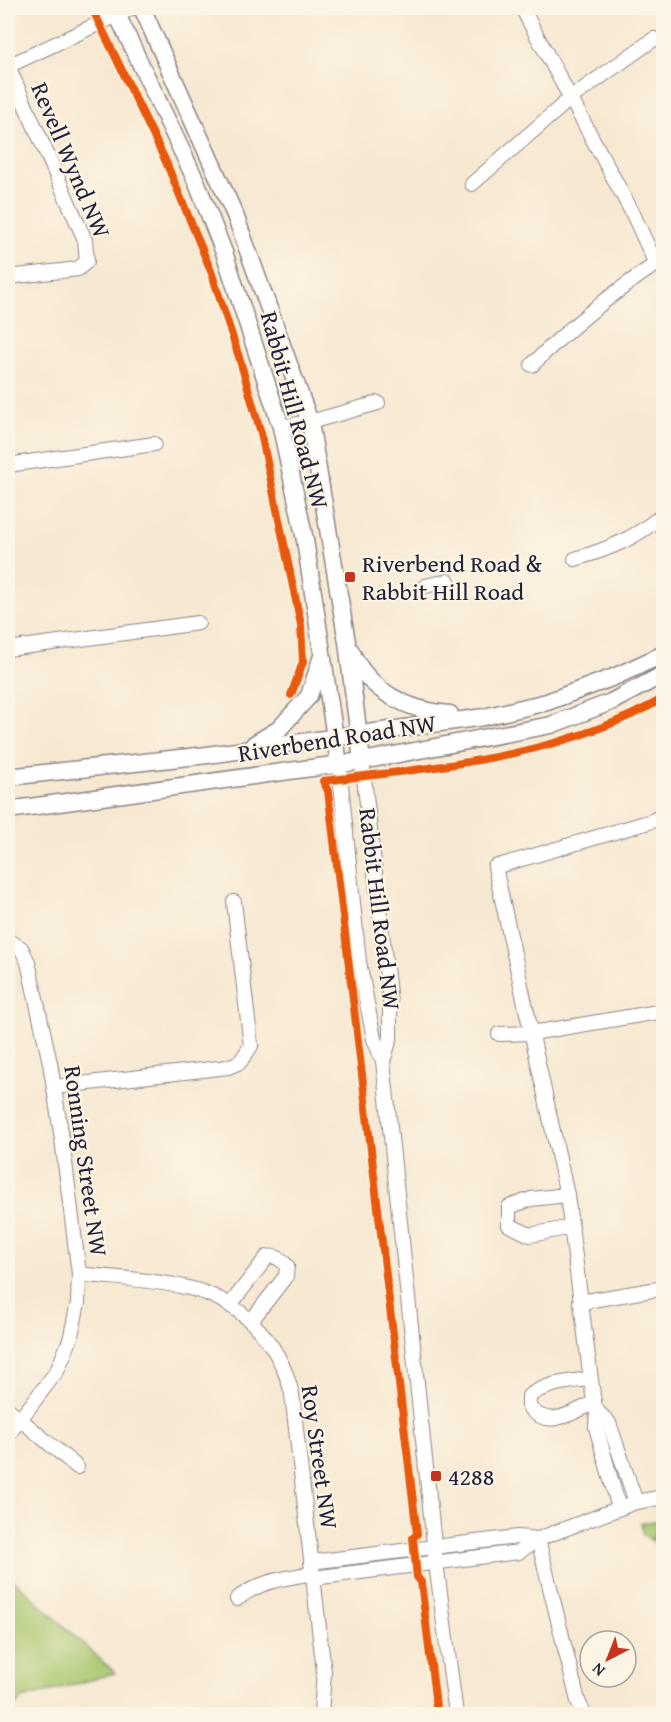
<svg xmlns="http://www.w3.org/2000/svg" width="671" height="1722" viewBox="0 0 671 1722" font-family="'Gentium Book Plus',serif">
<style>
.green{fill:#a9c76f;stroke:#667455;stroke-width:1.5}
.forest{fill:#86ac62;stroke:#54674e;stroke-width:1.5}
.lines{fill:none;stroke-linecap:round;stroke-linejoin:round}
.minor-casing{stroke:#8c8586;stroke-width:16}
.major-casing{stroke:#8c8586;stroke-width:19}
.minor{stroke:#fff;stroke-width:14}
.major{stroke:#fff;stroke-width:16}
.cycleway-casing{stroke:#fcf5e5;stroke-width:11}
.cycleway{stroke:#e8590c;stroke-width:8}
.poi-dot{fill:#c8321e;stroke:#fcf5e5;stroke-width:2}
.labels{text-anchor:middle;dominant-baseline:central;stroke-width:4.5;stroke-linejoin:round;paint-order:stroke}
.street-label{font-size:24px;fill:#22223b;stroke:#fcf5e5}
.poi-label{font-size:24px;fill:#22223b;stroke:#fcf5e5;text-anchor:start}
</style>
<rect width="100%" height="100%" fill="#fcf5e5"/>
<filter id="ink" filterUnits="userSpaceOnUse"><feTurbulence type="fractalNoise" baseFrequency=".0167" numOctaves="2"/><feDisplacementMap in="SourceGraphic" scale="12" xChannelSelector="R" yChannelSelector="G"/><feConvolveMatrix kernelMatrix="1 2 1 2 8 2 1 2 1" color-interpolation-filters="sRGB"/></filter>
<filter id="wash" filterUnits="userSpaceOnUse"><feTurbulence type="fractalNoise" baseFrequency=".008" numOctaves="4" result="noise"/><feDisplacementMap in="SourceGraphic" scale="24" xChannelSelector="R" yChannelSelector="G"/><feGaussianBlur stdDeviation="1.35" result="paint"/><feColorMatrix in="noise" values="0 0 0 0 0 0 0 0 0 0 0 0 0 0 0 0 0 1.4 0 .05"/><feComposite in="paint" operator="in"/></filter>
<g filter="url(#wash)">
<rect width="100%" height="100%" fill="#f7e8d1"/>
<g class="green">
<polygon points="663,1520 663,1550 643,1534 641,1523"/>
<polygon points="8,1575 115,1673 22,1699 8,1714"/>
</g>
<polygon class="forest" points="663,1528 663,1550 650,1540"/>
</g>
<g filter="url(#ink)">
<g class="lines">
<g class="minor-casing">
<g id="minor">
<polyline points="522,8 633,214 656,264 664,269"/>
<polyline points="472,184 572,97 654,39"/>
<polyline points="8,277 78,269 87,261 85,240 8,66 132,8"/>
<path d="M532,365C570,327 611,294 656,264"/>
<polyline points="281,427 310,422 378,403"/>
<polyline points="8,465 154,444"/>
<path d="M575,559C612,548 634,539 664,514"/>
<polyline points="425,586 448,581"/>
<polyline points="8,649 198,623"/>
<polyline points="362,761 390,1002 390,1039 383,1061"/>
<polyline points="339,764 359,962 374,1039 383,1061 436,1563 456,1714"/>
<polyline points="8,941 21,948 28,962 50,1063 62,1139 79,1274 78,1303 70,1340 57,1371 8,1435"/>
<polyline points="499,1034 532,1033 664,1011"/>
<polyline points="54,1087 228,1067 240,1062 251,1046 234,902"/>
<polyline points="567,1195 531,1199 509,1207 509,1225 530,1235 572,1227"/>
<path d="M79,1274C113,1278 150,1279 184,1287C239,1298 279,1340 292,1394L324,1672L321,1714"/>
<polyline points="580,1302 664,1288"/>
<path d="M230,1305L267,1257C276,1255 281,1259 287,1266L286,1276L251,1321"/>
<path d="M589,1379C568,1382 547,1383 529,1396V1407C548,1430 571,1413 594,1403"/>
<polyline points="8,1409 77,1467"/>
<polyline points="597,1411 596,1427 619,1508"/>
<polyline points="636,1502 609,1423 597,1411 594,1403 567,1195 495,867 652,821 664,815"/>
<polyline points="538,1539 578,1701 584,1714"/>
<polyline points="311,1562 517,1537 538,1539"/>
<polyline points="313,1578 519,1552 538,1539 636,1502 664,1497"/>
<path d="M237,1599C260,1581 284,1578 313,1573"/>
</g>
</g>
<g class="major-casing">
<g id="major">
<polyline points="114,8 196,181 225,255 281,427 305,540 339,764"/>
<polyline points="142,8 235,215 310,422 347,642 362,761"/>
<path d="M351,651C368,691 408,711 450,714"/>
<polyline points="254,744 279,729 309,696 321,659"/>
<polyline points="8,777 207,755 484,717 547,702 614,677 664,654"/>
<polyline points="8,810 362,761 551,725 611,702 664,674"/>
</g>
</g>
<use href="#minor" class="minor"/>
<use href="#major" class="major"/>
<g class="cycleway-casing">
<g id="cycleway">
<polyline points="92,8 166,162 211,271 239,357 261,433 301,625 303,662 291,695"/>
<path d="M437,1714L421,1582L417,1577L413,1538L417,1534L328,791L323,781C438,767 562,757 664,698"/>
</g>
</g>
<use href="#cycleway" class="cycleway"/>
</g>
</g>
<g class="poi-dot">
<rect x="344" y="571" width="12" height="12" rx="3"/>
<rect x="430" y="1470" width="12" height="12" rx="3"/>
</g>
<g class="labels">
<g class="street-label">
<text transform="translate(71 160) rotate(67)">Revell Wynd NW</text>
<text transform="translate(295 410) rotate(75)">Rabbit Hill Road NW</text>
<text transform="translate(337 738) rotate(-9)">Riverbend Road NW</text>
<text transform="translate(380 909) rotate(83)">Rabbit Hill Road NW</text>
<text transform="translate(86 1161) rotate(82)">Ronning Street NW</text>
<text transform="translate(320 1457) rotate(82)">Roy Street NW</text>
</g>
<g class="poi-label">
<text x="362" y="563">Riverbend Road &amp;<tspan x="362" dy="28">Rabbit Hill Road</tspan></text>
<text x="448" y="1476">4288</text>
</g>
</g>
<rect width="671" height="1722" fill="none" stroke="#fcf5e5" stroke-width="30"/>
<g transform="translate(608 1659) rotate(222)"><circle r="28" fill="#fcf5e5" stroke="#a5a1a1" stroke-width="1.5"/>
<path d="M0-4.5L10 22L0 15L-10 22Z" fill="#c8321e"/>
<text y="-9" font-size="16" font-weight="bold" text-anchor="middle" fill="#22223b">N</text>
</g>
</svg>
